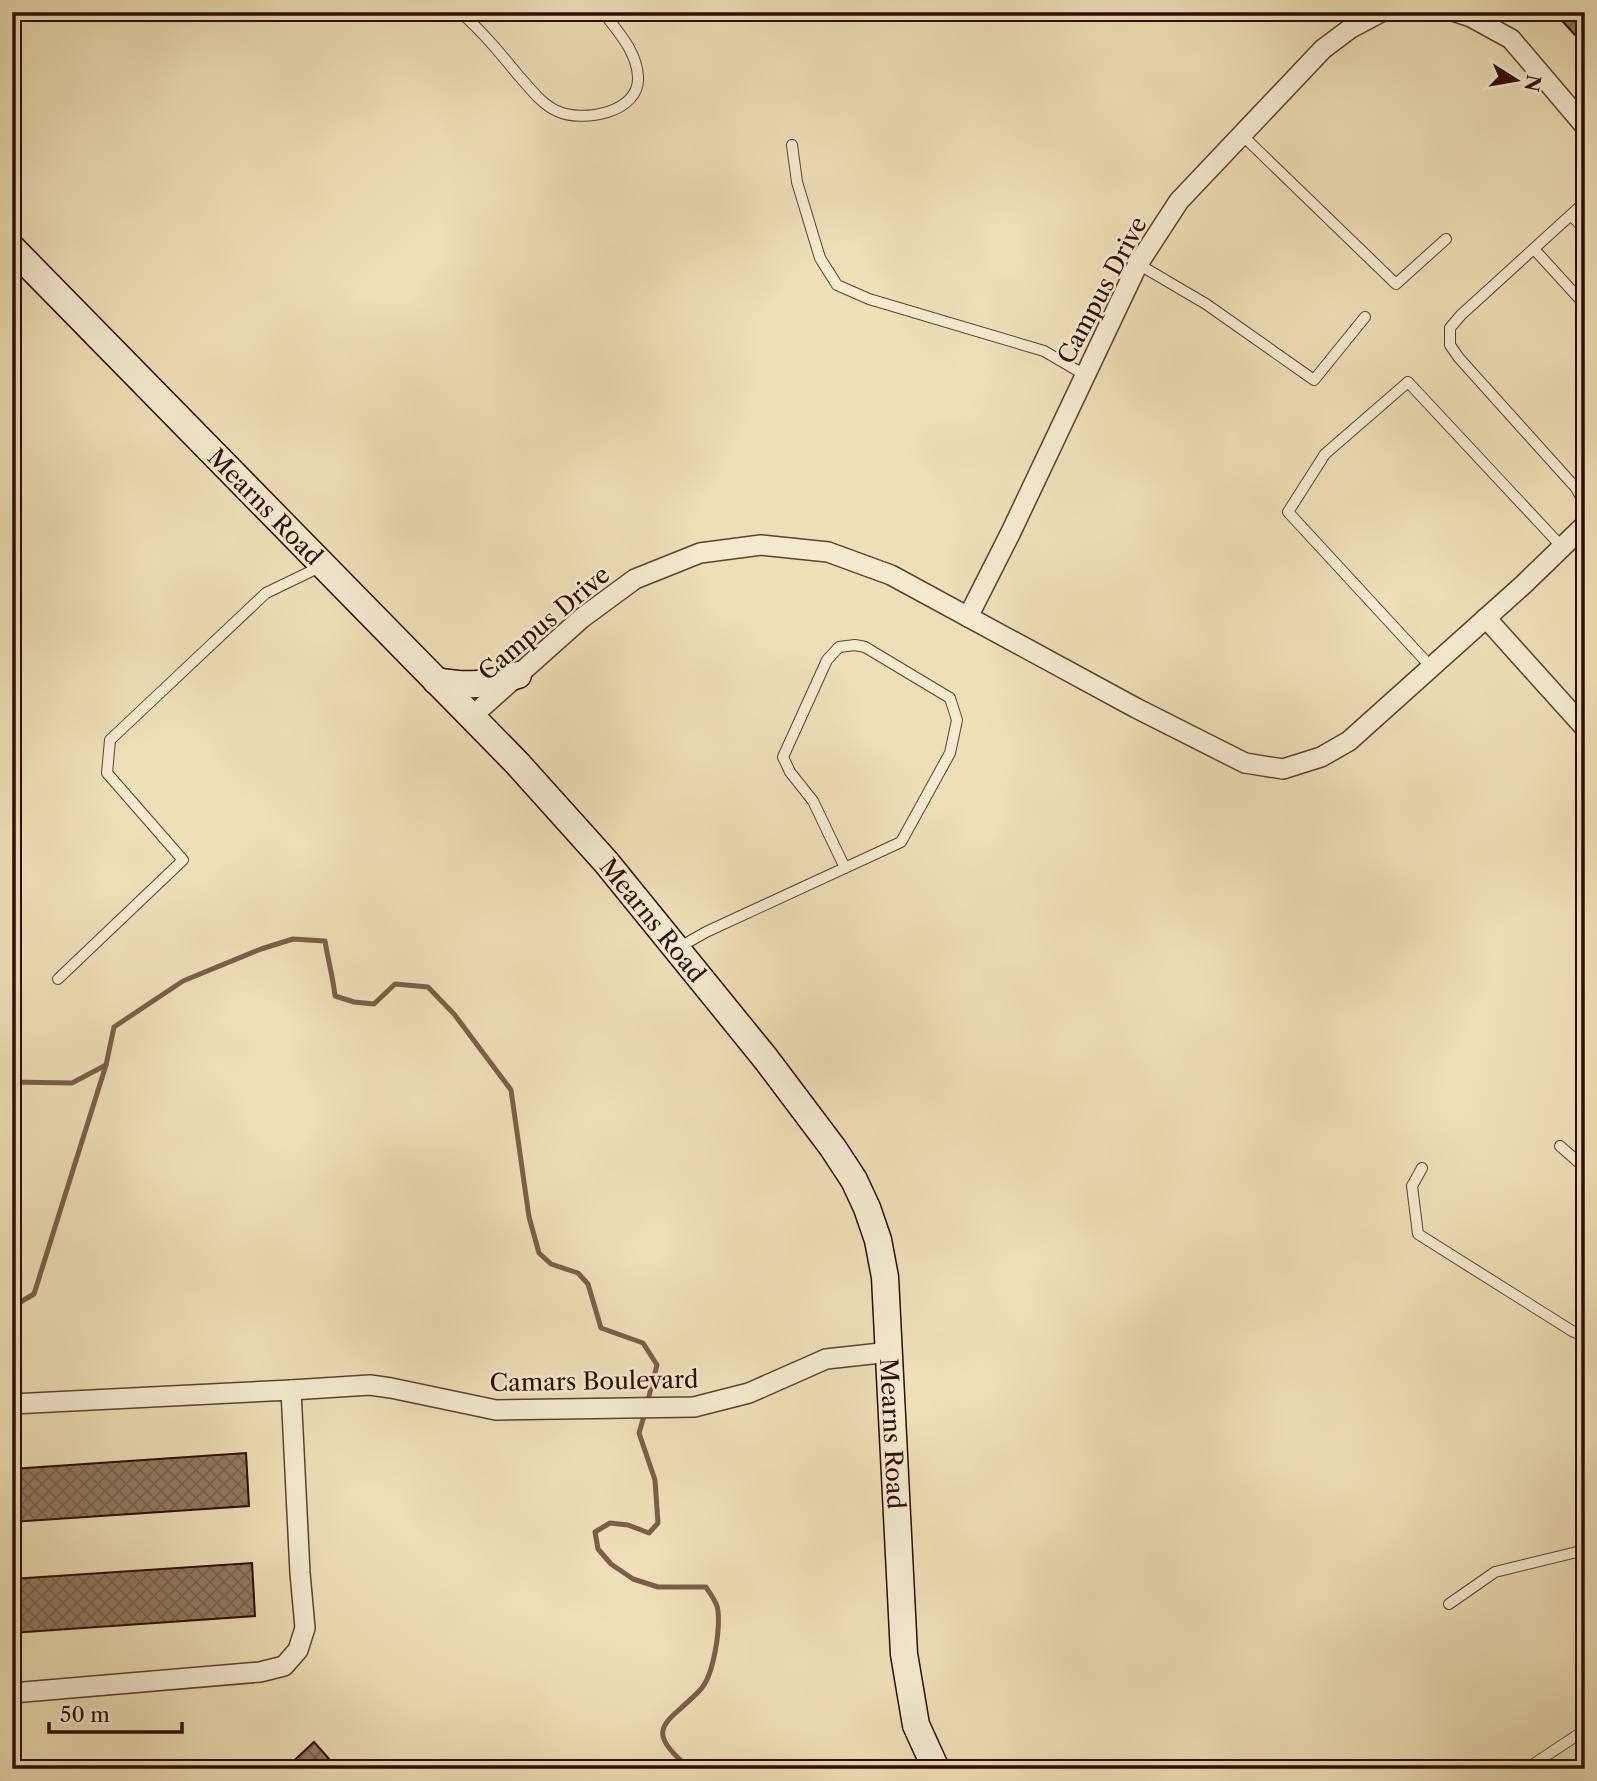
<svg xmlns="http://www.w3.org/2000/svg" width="1597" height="1781" viewBox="0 0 1597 1781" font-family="'Libre Caslon Text',serif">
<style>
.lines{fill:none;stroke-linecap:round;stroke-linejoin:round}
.stream{stroke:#7a5f49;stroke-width:5}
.building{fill:url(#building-cross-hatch);stroke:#2e0c01;stroke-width:2}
.lane-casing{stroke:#5e412e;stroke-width:12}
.street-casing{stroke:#5e412e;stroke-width:22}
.secondary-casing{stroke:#2e0c01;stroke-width:29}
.lane{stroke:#f4ead0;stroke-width:10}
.street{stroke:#f4ead0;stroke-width:19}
.secondary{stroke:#f4ead0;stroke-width:26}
.labels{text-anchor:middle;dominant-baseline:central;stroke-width:5;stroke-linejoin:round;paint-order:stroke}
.street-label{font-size:24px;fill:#2e0c01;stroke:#f4ead0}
</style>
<defs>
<pattern id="building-cross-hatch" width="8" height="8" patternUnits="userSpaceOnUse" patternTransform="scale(1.75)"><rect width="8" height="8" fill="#927a60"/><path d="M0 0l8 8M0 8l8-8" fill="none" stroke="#78624d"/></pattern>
</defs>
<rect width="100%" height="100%" fill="#eedfb7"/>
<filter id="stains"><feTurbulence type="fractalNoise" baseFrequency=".00286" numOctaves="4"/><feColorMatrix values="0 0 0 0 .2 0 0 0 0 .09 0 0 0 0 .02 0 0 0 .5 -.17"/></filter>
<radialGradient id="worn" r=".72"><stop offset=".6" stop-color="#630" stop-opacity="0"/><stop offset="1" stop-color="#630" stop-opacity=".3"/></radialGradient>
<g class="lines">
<g class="stream">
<polyline points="12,1082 72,1083 106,1065"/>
<path d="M12,1307L34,1294L106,1065L114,1027L183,981L261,949L293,939L325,941C328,960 333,977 335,996L354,1002L374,1004L395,984L428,987L454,1014L511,1090L529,1217L539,1253L551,1264L578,1273L588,1284L601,1328L643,1343L657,1365L647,1404"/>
<path d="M645,1413L639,1433L655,1480L658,1523L649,1533L628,1525L610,1523L595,1532L598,1549L611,1564L633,1579L658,1587H706C710,1594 718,1603 718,1611C720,1630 714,1674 701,1689C670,1723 638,1727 691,1769"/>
</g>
</g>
<g class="building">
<polygon points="1554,12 1585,12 1585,46"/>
<polygon points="246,1453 249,1506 12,1522 12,1469"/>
<polygon points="252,1563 255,1616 12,1633 12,1579"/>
<polygon points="314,1742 338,1769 285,1769"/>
</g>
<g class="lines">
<g class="lane-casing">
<g id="lane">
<path d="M460,12C482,31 500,53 518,75C530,88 541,104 557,111C582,123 640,113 638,77C637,51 617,31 603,12"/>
<polyline points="1242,135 1396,284 1446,239"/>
<polyline points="792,145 797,182 820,258 837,285 869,299 1044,351 1085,375"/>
<polyline points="1585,202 1461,315 1450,328 1450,345 1459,358 1576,488 1585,504"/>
<polyline points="1571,215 1585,230"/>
<polyline points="1534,249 1585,305"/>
<polyline points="1138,264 1206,304 1314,380 1365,317"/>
<polyline points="1431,667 1288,512 1325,454 1408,382 1562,547"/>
<polyline points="678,948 706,932 901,842 950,753 957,720 950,698 865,647 855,645 839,647 827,660 783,757 790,772 813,801 845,868"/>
<polyline points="58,979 183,860 107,773 110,740 266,593 322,566"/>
<polyline points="1560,1146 1585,1168"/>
<polyline points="1422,1168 1412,1186 1418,1234 1572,1331 1585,1337"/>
<polyline points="1449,1604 1495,1572 1585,1550"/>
<polyline points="1526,1769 1585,1730"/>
</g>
</g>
<g class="street-casing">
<g id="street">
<polyline points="1456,12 1471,17 1511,39 1585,126"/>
<polyline points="968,617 1011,532 1138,264 1179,201 1323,49 1351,28 1381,12"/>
<polyline points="1486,618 1585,728"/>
<polyline points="471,717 582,618 635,579 700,553 761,545 828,552 891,575 1136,708 1245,763 1283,769 1321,757 1349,741 1523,585 1585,525"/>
<polyline points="291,1390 370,1385 391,1388 496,1410 694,1407 749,1393 826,1359 890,1352"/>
<polyline points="12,1404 291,1390 300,1573 305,1628 298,1650 284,1666 260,1672 12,1693"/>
</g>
</g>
<g class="secondary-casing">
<g id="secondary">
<path id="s1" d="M12,248L517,763L606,862L766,1059L833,1148L854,1180L867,1208L878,1240L885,1277L904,1654L916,1725L936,1769"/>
<path d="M436,681C468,687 487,685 518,675"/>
</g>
</g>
<use href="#lane" class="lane"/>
<use href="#street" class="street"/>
<use href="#secondary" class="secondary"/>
</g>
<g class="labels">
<g class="street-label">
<text transform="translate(1102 290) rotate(-62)">Campus Drive</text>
<text stroke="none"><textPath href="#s1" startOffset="362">Mearns Road</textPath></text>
<text transform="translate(544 623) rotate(-40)">Campus Drive</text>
<text stroke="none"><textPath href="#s1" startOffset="929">Mearns Road</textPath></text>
<text transform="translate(594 1381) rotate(-1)">Camars Boulevard</text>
<text stroke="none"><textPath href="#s1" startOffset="1517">Mearns Road</textPath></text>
</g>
</g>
<rect width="1597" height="1781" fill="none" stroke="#eedfb7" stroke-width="42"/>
<rect x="14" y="14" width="1569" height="1753" fill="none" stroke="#2e0c01" stroke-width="3.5"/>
<rect x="21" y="21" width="1555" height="1739" fill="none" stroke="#2e0c01" stroke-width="2"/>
<g transform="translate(1516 80) rotate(101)" stroke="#f4ead0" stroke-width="5" paint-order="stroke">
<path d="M0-5L12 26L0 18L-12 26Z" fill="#2e0c01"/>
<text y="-10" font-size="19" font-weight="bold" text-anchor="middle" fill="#2e0c01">N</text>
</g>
<path d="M49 1722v10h133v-10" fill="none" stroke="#2e0c01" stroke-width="3.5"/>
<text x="60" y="1722" font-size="21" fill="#2e0c01" stroke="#f4ead0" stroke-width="5" paint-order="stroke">50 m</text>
<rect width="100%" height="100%" filter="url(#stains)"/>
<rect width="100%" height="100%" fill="url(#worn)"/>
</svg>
